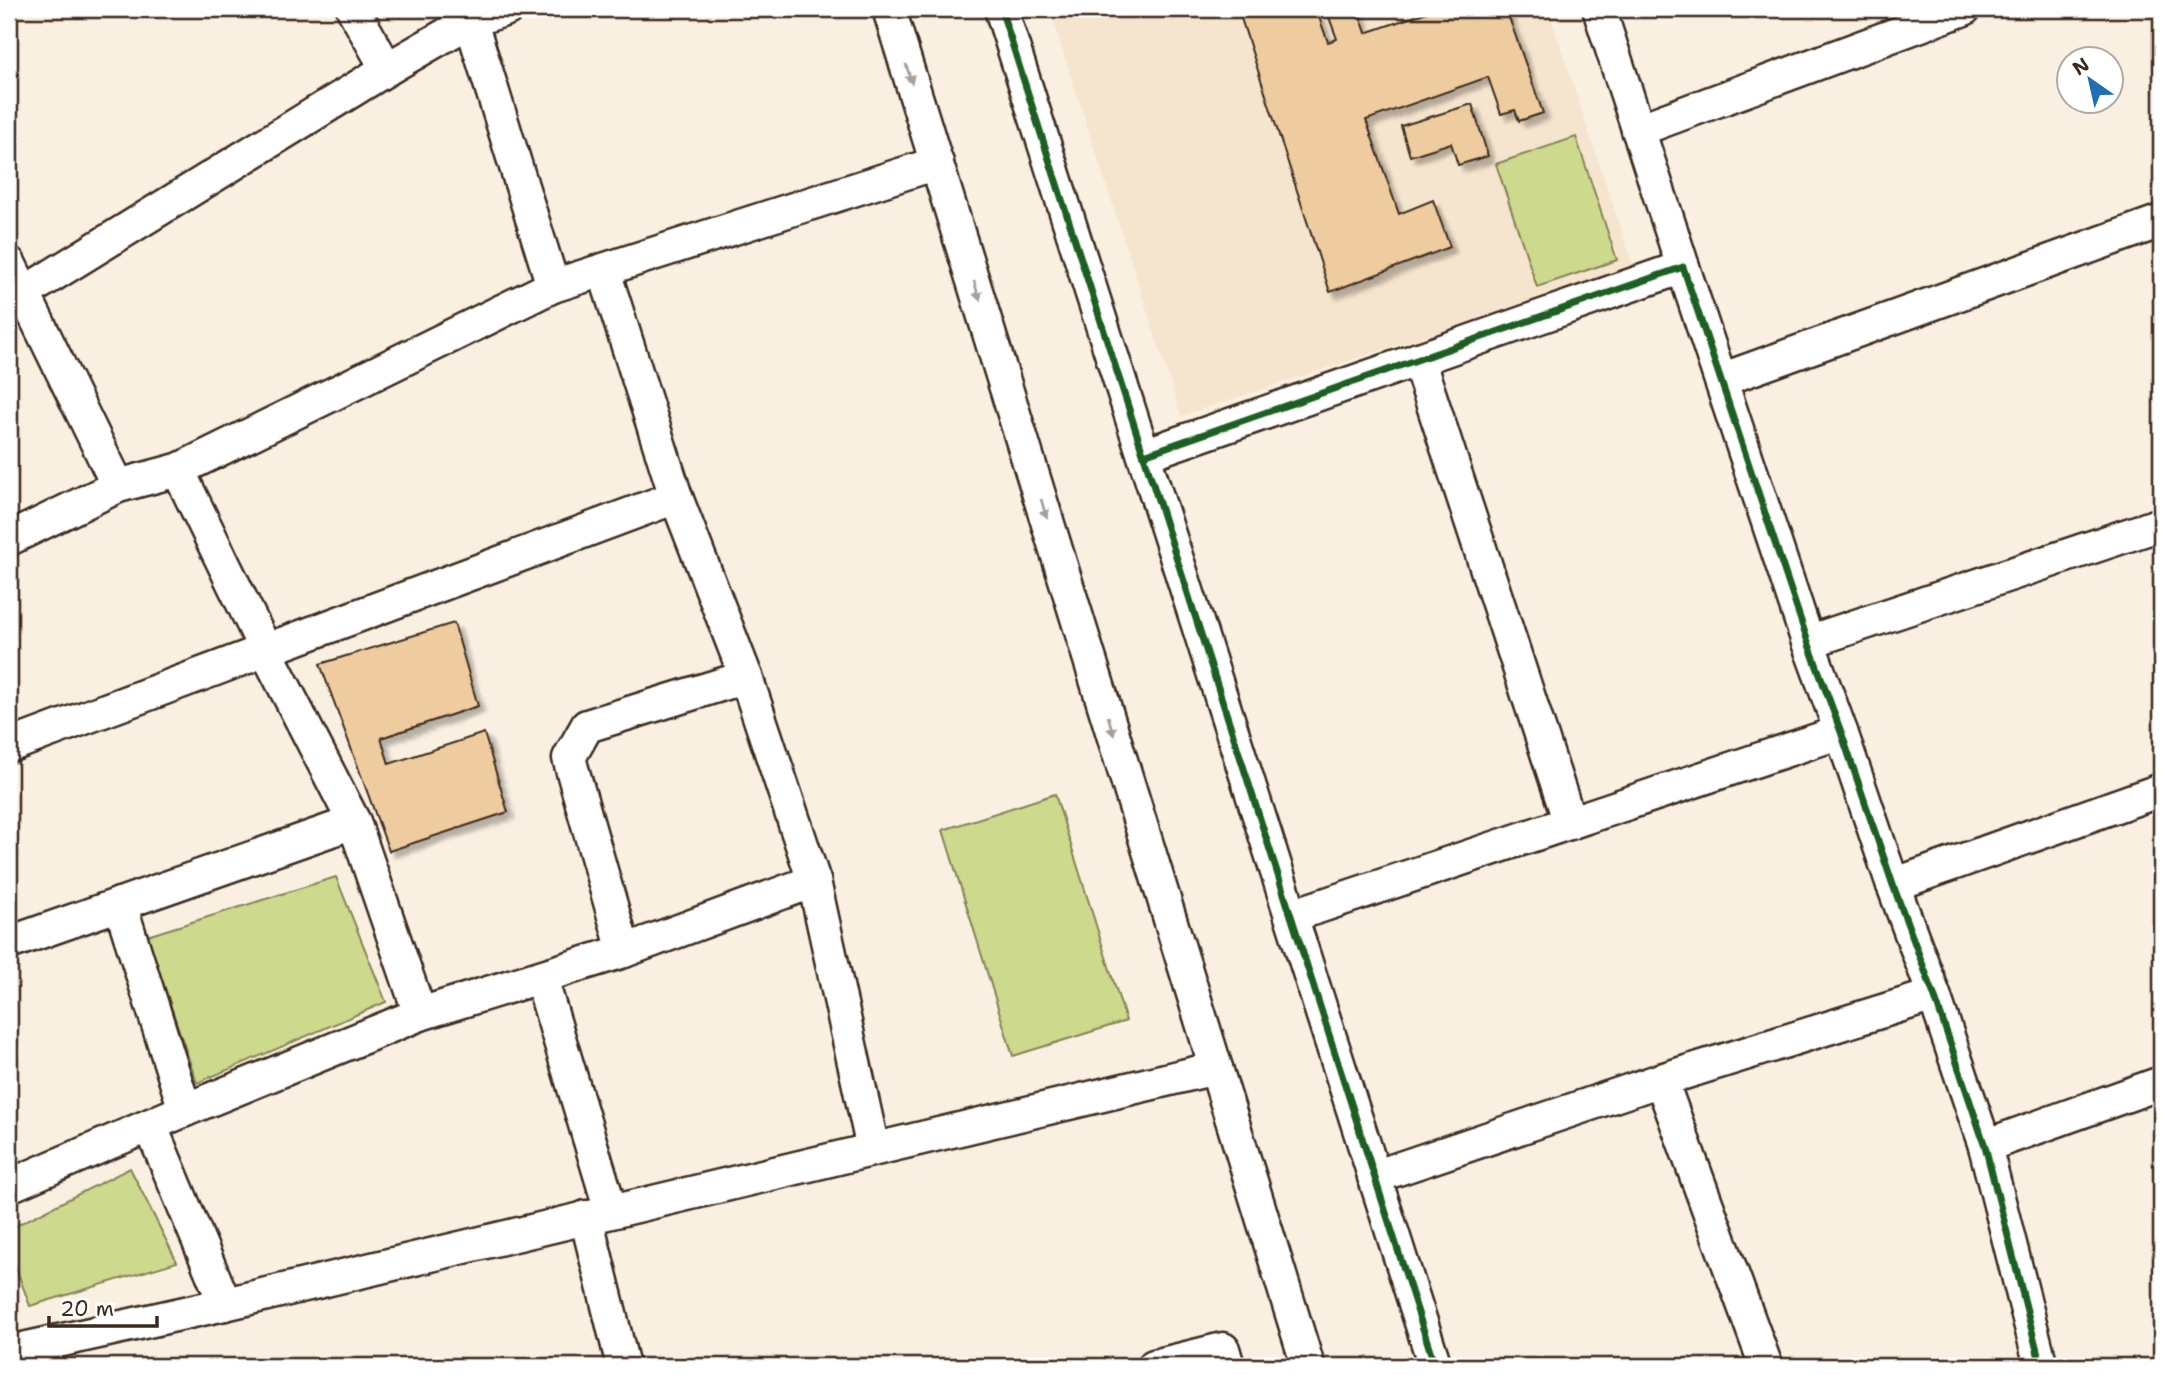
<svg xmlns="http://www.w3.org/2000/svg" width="2170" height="1375" viewBox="0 0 2170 1375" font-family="'Shantell Sans',sans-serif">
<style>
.built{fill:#f6e5ce}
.green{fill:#cdda8d;stroke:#848256;stroke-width:2}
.building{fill:#eecc9f;stroke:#3b2a1e;stroke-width:2;filter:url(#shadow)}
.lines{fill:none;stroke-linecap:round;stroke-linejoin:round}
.street-casing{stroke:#3b2a1e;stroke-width:37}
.street{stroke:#fff;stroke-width:32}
.cycleway-casing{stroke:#fff;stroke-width:11}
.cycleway{stroke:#1b5e20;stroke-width:7}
.oneway{fill:#a79f9a}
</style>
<defs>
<filter id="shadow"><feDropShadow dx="6" dy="6" stdDeviation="2" flood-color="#0004"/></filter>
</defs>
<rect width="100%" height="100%" fill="#faf0e2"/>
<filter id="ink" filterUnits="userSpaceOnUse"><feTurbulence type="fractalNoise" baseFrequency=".0143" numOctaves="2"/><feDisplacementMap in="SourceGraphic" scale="14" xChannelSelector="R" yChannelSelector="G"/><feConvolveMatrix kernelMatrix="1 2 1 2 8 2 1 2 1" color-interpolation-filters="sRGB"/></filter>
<g filter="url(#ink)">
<polygon class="built" points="1049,9 1548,9 1634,268 1181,416"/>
<g class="green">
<polygon points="1576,137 1617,260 1537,287 1496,164"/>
<polygon points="1055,794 1126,1021 1013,1056 943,830"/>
<polygon points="336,877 386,1002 197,1083 147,936"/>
<polygon points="130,1168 177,1262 30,1306 9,1249 9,1229"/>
</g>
<g class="building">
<polygon points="1238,9 1316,9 1328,42 1337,39 1326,9 1358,9 1366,33 1436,9 1506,9 1543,113 1519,121 1515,110 1501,114 1488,77 1366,120 1399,214 1433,200 1450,247 1330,292"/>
<polygon points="1472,104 1488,156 1458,165 1451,143 1410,156 1401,126"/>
<polygon points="454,623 478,706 381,738 389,764 484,733 508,812 389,851 320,664"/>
</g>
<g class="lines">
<g class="street-casing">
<g id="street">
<polyline points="353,9 387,69"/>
<polyline points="467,9 553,286"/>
<polyline points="889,9 1308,1366"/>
<polyline points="1001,9 1435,1366"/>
<polyline points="1599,9 1683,267"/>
<polyline points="1638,130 1964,9"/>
<polyline points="9,263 118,486"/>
<polyline points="604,271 676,497 746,677 814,881 873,1149"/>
<polyline points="9,302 387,69 470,21 507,9"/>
<polyline points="1418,359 1570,823"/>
<polyline points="1721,380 2161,221"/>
<polyline points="1144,455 1683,267 1808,642 1841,732 1893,885 1934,995 1985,1146 2041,1366"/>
<polyline points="178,470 266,651 354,822 420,1014"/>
<polyline points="9,539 118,486 178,470 553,286 937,163"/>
<polyline points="1808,642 2161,524"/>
<polyline points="9,746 676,497"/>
<polyline points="1893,885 2161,790"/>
<polyline points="120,904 185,1110"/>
<polyline points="1291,916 1841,732"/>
<polyline points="9,943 354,822"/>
<polyline points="624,951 569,758 587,726 746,677"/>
<polyline points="541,978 611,1211"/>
<polyline points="1661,1080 1766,1366"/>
<polyline points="151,1127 225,1304"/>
<polyline points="1985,1146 2161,1083"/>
<polyline points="1374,1177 1661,1080 1934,995"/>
<polyline points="9,1186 185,1110 420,1014 624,951 814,881"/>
<polyline points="586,1217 623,1366"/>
<polyline points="9,1352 225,1304 1216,1068"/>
<polyline points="1154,1366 1223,1349 1228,1366"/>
</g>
</g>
<use href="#street" class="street"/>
<g class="cycleway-casing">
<g id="cycleway">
<polyline points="1001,9 1435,1366"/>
<polyline points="1144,455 1683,267 1808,642 1841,732 1893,885 1934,995 1985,1146 2041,1366"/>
</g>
</g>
<use href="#cycleway" class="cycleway"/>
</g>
<defs><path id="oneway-solid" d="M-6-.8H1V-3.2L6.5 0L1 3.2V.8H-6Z" transform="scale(1.75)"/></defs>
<g class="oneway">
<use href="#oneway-solid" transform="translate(909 74) rotate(73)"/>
<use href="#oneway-solid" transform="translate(977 291) rotate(73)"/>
<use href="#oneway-solid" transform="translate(1044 509) rotate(73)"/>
<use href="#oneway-solid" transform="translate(1111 726) rotate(73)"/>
</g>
</g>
<rect width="2170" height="1375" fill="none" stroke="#fff" stroke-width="35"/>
<rect x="18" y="18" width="2135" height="1340" fill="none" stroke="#3b2a1e" stroke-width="2.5" filter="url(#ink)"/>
<g transform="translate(2090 80) rotate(326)"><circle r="33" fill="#ffffff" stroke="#b1aaa5" stroke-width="2"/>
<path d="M0-5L12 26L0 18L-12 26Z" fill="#1f6fb2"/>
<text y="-10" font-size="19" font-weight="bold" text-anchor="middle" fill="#3b2a1e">N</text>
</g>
<path d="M49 1316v10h108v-10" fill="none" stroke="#3b2a1e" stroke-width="3.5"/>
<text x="60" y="1316" font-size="21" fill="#3b2a1e" stroke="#ffffff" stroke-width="5" paint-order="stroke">20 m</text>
</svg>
